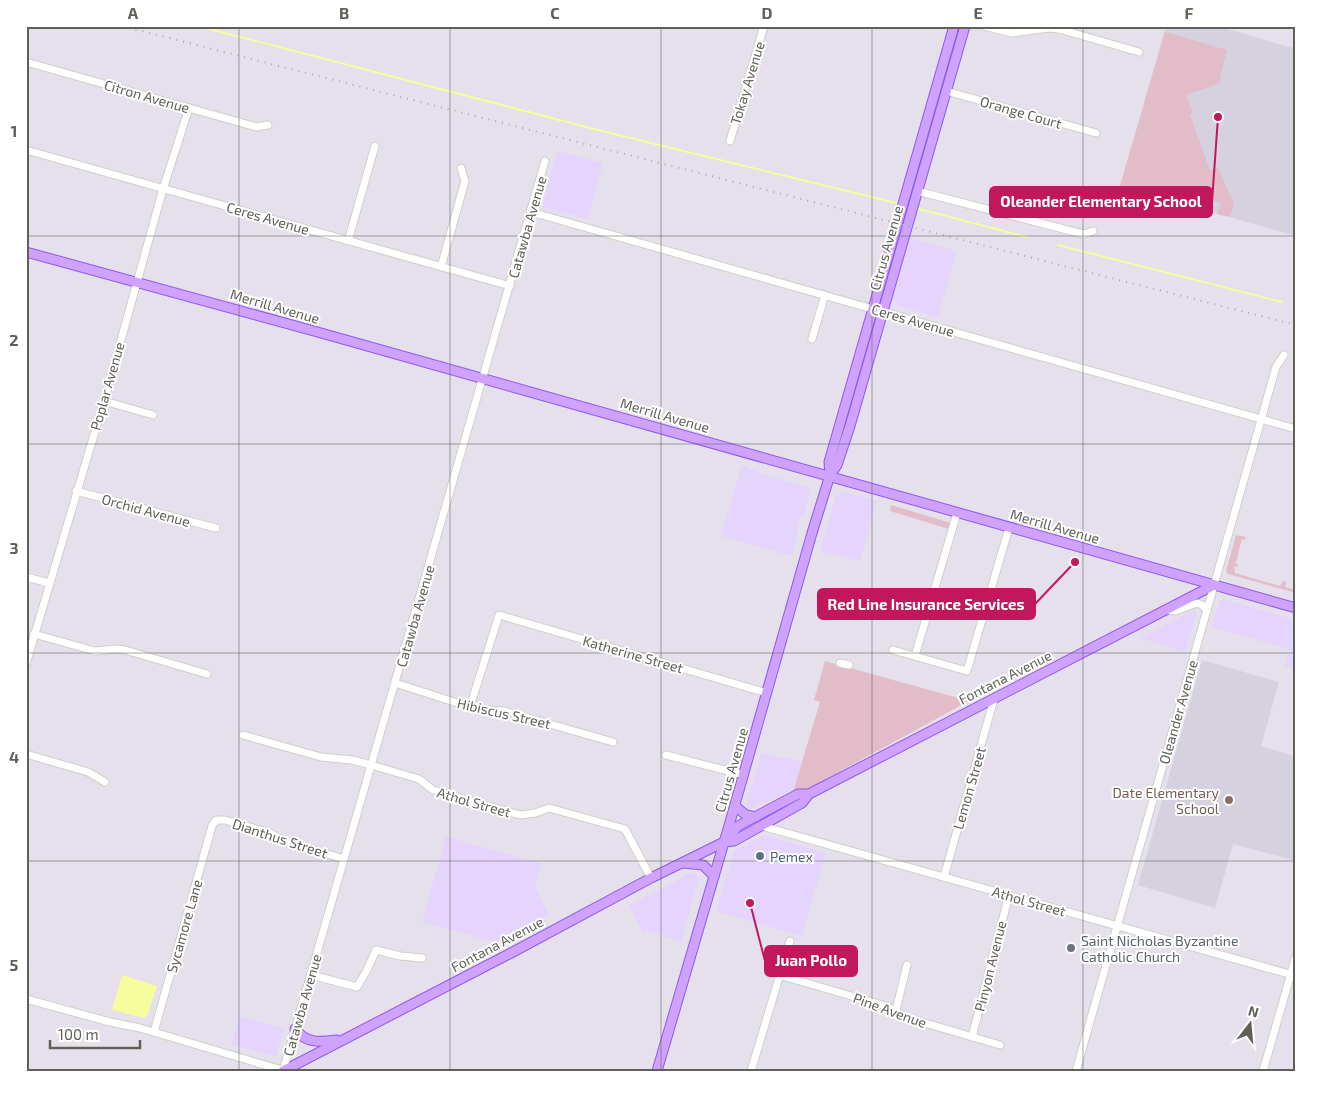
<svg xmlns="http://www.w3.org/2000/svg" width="1322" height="1097" viewBox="0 0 1322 1097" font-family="'Exo 2',sans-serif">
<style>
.commercial{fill:#e5d4fd}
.education{fill:#d6d1de}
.green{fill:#e3bcca}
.water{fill:#f5fd9f}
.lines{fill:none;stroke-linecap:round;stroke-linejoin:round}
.stream{stroke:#f5fd9f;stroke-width:2}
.minor-casing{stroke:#ced0c9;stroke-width:9}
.major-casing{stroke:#8f57ee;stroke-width:11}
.minor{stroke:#fff;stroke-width:7}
.major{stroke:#cfa3fd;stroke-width:9}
.rail{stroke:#a8a9a7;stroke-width:2;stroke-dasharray:1 6;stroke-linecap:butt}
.grid{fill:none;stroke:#5f6159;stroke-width:1;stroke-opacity:0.55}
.education-dot{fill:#8d6e63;stroke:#fff;stroke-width:2}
.service-dot{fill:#5c6f8a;stroke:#fff;stroke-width:2}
.worship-dot{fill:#6b7280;stroke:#fff;stroke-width:2}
.labels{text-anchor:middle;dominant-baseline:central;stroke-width:4;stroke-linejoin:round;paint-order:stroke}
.street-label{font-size:14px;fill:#5f6159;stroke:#fff}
.education-label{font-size:14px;fill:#785e54;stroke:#fff;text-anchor:end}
.service-label{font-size:14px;fill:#4e5e75;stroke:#fff;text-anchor:start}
.worship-label{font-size:14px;fill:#5b616d;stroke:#fff;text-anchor:start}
.leader{fill:none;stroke:#c2185b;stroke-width:2}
.callout-dot{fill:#c2185b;stroke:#fff;stroke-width:2}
.callout{fill:#c2185b;stroke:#c2185b;stroke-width:2}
.callout-label{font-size:15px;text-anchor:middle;font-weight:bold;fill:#fff}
.neatline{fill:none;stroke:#5f6159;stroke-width:2}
.grid-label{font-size:16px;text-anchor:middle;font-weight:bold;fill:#5f6159}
</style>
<rect width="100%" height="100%" fill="#e5e0ec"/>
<g class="commercial">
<polygon points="557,151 603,163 588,219 542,207"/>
<polygon points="910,238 957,251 938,317 898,306 895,303 893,299"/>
<polygon points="742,465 762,474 809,488 809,493 805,511 800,519 792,556 721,536"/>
<polygon points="843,492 877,501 860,561 820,551 836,496"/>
<polygon points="1223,599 1279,615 1296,621 1296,669 1285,666 1289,649 1212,627 1219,602"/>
<polygon points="1194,610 1197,612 1185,652 1140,638"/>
<polygon points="761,753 802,762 794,789 751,809 749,809 746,805"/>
<polygon points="764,835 826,853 802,936 716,911 734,851"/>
<polygon points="446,837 541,863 535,887 549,915 495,942 422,922"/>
<polygon points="693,872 699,878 681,941 646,931 643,933 629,905"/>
<polygon points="239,1016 284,1029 276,1055 274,1056 231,1044"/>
</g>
<g class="education">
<polygon points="1166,26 1217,26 1296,49 1296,236 1120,186"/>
<polygon points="1202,660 1279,682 1261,746 1296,757 1296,861 1233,844 1215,908 1138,885"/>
</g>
<g class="green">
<path d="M1165,32L1227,50L1220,78L1221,82C1210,88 1198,90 1186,95L1193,113L1190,115L1210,170L1218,168L1234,204L1230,217L1217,214L1221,203L1205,198L1201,209L1120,186Z"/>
<polygon points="891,505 951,523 949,529 890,511"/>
<polygon points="1236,535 1246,537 1245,540 1242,539 1237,557 1238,558 1235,563 1238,564 1237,567 1234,566 1235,573 1280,586 1283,581 1286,582 1285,587 1296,590 1296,593 1228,574 1226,571"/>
<polygon points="940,589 956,594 957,591 965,593 966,591 985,595 978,616 956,610 955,614 934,608"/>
<polygon points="825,661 969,701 802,792 793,792 820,702 814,700"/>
</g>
<polygon class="water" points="122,975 157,986 148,1014 144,1018 112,1010"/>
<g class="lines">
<g class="stream">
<polyline points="198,26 594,129 896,203"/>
<polyline points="919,209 1027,237"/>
<polyline points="1058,245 1282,302"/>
</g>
<g class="minor-casing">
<g id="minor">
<polyline points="984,26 1012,33 1048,28 1059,29 1139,52"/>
<polyline points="26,62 256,127 268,125"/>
<polyline points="946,91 1096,133"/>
<polyline points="730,141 764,26"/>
<polyline points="26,150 510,286"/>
<polyline points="917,191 1071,231 1084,234 1093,231"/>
<polyline points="531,212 1296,429"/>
<polyline points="348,241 375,146"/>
<polyline points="441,267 465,181 461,168"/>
<polyline points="812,339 825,295"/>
<polyline points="104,401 153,415"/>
<polyline points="76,491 216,528"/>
<polyline points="26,577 49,583"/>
<polyline points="1166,610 1175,611 1197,603 1202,605 1207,611"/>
<polyline points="34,634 95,651 116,649 125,650 207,674"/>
<polyline points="893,650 967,671 1009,528"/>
<polyline points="915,656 957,513"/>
<polyline points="840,663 849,665"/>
<polyline points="26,664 104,401 163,189 189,108"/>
<polyline points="395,683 470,707 484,710 504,711 613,742"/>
<polyline points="470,707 499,615 767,693"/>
<polyline points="243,735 321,757 352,760 371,765 419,779 433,790 520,815 535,813 549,808 625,829 651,878"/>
<polyline points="26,754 88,772 105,782"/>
<polyline points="666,755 744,775"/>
<polyline points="762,826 1296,976"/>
<polyline points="944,877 994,699"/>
<polyline points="311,975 357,987 366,972 376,950 400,956 422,958"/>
<polyline points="779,975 886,1006 908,1018 1000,1045"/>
<polyline points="26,999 110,1022 140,1028 285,1071"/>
<polyline points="896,1010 907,965"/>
<polyline points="154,1032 212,826 216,820 225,820 267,832 287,842 344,859"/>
<polyline points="972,1037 1009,895"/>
<polyline points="283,1071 545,161"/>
<polyline points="751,1071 790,941"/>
<polyline points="1076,1071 1276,367 1284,355"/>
<polyline points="1263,1071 1296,956"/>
</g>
</g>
<g class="major-casing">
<g id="major">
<polyline points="26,252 314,331 1296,608"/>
<polyline points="830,475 829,462 954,26"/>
<polyline points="735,806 746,815 756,817"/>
<polyline points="726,840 738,826 798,794 809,794"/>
<polyline points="683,863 703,865 714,876"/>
<path d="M295,1029C306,1044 321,1042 337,1040"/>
<polyline points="283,1071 513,952 651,878 724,842 734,841 802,803 809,794 1214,585"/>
<polyline points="657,1071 730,822 812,533 830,475 837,465 850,426 965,26"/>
</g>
</g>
<use href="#minor" class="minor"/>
<use href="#major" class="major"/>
<polyline class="rail" points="122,26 1296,325"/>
</g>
<path class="grid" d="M239,26V1071M450,26V1071M661,26V1071M872,26V1071M1083,26V1071M26,236H1296M26,444H1296M26,653H1296M26,861H1296"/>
<circle class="education-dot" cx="1229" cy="800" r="5"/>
<circle class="service-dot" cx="760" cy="856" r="5"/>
<circle class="worship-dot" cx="1071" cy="948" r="5"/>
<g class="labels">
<g class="street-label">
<text transform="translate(747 83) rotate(-73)">Tokay Avenue</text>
<text transform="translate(147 96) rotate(16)">Citron Avenue</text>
<text transform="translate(1021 112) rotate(16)">Orange Court</text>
<text transform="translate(268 218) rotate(16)">Ceres Avenue</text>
<text transform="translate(527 227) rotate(-74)">Catawba Avenue</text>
<text transform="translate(886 248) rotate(-74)">Citrus Avenue</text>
<text transform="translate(275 306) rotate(16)">Merrill Avenue</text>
<text transform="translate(913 320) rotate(16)">Ceres Avenue</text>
<text transform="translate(107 386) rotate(-74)">Poplar Avenue</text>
<text transform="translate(665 415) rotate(16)">Merrill Avenue</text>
<text transform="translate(146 510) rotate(15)">Orchid Avenue</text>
<text transform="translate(1055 526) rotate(16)">Merrill Avenue</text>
<text transform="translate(415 616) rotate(-74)">Catawba Avenue</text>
<text transform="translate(633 654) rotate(16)">Katherine Street</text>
<text transform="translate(1005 677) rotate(-27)">Fontana Avenue</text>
<text transform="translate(1178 712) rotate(-74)">Oleander Avenue</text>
<text transform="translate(504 713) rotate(13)">Hibiscus Street</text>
<text transform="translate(731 770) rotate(-74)">Citrus Avenue</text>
<text transform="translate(969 788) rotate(-74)">Lemon Street</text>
<text transform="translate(474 802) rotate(16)">Athol Street</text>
<text transform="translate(280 838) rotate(18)">Dianthus Street</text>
<text transform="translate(1029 901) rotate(16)">Athol Street</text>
<text transform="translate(184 926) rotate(-74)">Sycamore Lane</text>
<text transform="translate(497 944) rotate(-28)">Fontana Avenue</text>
<text transform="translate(990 966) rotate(-76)">Pinyon Avenue</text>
<text transform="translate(302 1005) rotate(-74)">Catawba Avenue</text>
<text transform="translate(890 1010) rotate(20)">Pine Avenue</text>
</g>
<g class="education-label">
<text x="1219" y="792">Date Elementary<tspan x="1219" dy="16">School</tspan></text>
</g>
<g class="service-label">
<text x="770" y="856">Pemex</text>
</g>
<g class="worship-label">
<text x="1081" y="940">Saint Nicholas Byzantine<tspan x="1081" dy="16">Catholic Church</tspan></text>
</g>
</g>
<path class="leader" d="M1218 117L1212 202M1075 562L1035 604M750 903L765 961"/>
<g class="callout-dot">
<circle cx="1218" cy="117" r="5"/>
<circle cx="1075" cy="562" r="5"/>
<circle cx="750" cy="903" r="5"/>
</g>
<g class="callout">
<rect x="990" y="187" width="222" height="30" rx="5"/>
<rect x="818" y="589" width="217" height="30" rx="5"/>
<rect x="765" y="946" width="92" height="30" rx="5"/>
</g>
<g class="callout-label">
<text x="1101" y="207">Oleander Elementary School</text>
<text x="926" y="610">Red Line Insurance Services</text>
<text x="811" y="966">Juan Pollo</text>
</g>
<rect width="1322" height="1097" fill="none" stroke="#ffffff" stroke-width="55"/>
<g transform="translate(1250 1024) rotate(16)" stroke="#ffffff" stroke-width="4" paint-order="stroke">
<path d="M0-4L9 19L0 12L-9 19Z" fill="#5f6159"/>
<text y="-8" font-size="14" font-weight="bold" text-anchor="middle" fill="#5f6159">N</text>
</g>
<path d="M50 1040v8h90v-8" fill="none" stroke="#5f6159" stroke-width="2.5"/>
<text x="58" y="1040" font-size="15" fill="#5f6159" stroke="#ffffff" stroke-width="4" paint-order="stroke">100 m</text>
<rect x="28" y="28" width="1266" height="1042" class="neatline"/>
<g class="grid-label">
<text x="133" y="19">A</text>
<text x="344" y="19">B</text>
<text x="555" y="19">C</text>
<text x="767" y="19">D</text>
<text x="978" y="19">E</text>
<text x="1189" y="19">F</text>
<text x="14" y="137">1</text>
<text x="14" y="346">2</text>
<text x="14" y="554">3</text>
<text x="14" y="763">4</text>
<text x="14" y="971">5</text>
</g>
</svg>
